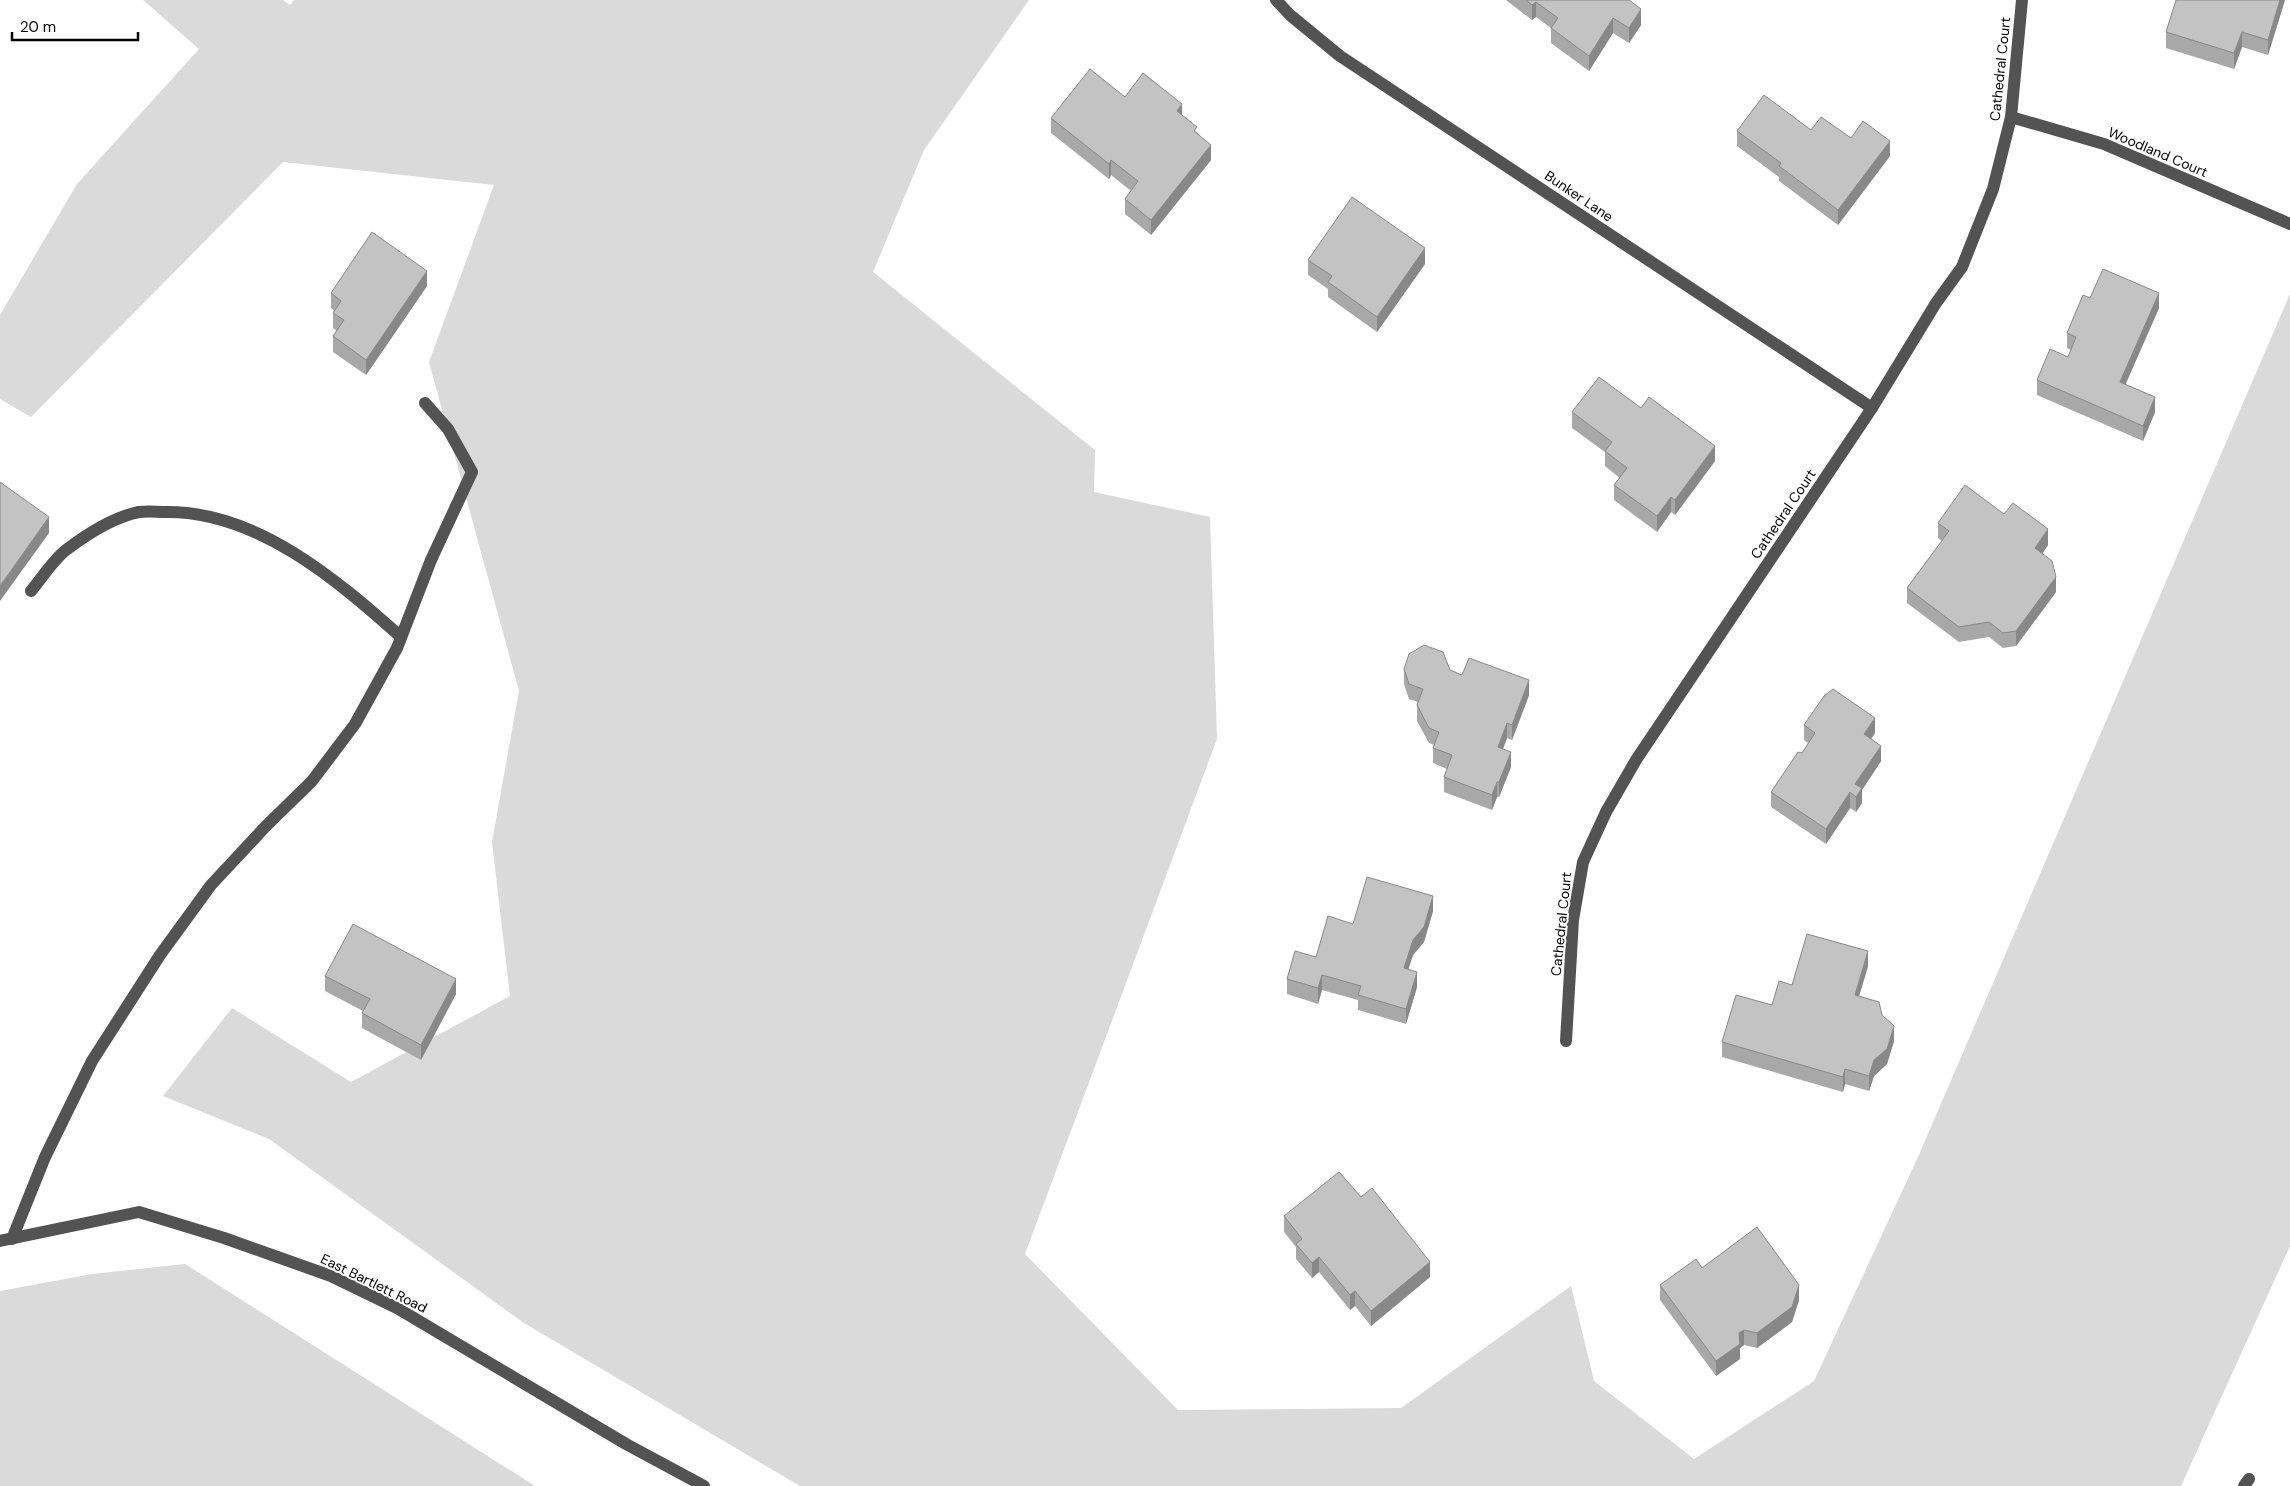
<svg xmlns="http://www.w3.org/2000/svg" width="2290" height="1486" viewBox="0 0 2290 1486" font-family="'DM Sans',sans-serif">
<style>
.green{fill:#dadada}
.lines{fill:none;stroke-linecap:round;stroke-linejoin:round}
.minor{stroke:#535353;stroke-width:12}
.wall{fill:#a8a8a8}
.shaded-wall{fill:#888}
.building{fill:#c3c3c3;stroke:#888}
.labels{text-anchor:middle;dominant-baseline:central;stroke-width:4;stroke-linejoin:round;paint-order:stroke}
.street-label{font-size:14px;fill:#000;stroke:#fff}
</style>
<rect width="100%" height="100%" fill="#fff"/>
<g class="green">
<polygon points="143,0 283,0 290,5 294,0 1029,0 924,150 873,272 1095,450 1094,492 1210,517 1217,739 1025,1254 1178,1410 1401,1408 1571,1286 1594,1381 1694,1459 1814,1381 1918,1157 2290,294 2290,1246 2181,1486 800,1486 524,1323 269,1139 163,1096 232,1008 351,1082 510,996 492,842 519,691 429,362 494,185 283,162 31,417 0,399 0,315 77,184 199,49"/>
<polygon points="185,1264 535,1486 0,1486 0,1291 92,1274"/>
</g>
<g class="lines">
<g class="minor">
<polyline points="1276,0 1290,15 1340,56 1872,408"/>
<polyline points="2011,117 2104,144 2290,224"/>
<path d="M31,591C42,578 53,560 66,550C87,534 113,517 139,512C148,511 157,512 166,512C257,511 337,580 401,637"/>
<polyline points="1566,1041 1573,920 1583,862 1606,812 1636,760 1872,408 1936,303 1962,267 1993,189 2011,117 2022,0"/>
<polyline points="12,1239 45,1157 92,1061 160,955 211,885 266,826 312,781 355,724 397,648 431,560 472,472 448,429 425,403"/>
<polyline points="0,1241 139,1212 224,1238 331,1276 397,1308 626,1444 704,1486"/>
<polyline points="2244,1486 2249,1479"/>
</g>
</g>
<g class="wall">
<polygon points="1506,0 1629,0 1641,25 1629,43 1613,33 1589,71 1551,43 1551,28 1536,17 1532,20"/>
<polygon points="2285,0 2268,55 2242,47 2234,69 2166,48 2166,32"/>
<polygon points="1125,97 1182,116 1197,133 1211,160 1151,235 1125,214 1125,199 1131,191 1111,175 1109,179 1051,133 1051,118"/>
<polygon points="1811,130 1851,138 1890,156 1838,225 1779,181 1779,177 1737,146 1737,131"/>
<polygon points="1308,260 1425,264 1377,332 1328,297 1328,289 1308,275"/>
<polygon points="427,286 366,375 333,352 333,336 337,331 333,328 333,313 335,311 331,308 331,293"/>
<polygon points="2090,298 2159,308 2125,385 2155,412 2143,441 2037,395 2037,380 2068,357 2071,350 2067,348 2067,333"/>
<polygon points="1572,412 1715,461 1675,515 1671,512 1657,532 1614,500 1614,485 1620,478 1605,466 1605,452 1572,428"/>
<polygon points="1938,523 2048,545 2042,554 2056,592 2016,646 2003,648 1989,637 1959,642 1907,603 1907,588 1942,541 1938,538"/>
<polygon points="1404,669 1450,670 1462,675 1529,695 1512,740 1507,738 1503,749 1511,767 1499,797 1497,797 1492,810 1444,792 1444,777 1447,769 1433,763 1433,748 1434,745 1429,743 1417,721 1417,705 1418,702 1409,699 1404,684"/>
<polygon points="1804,725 1875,733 1871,739 1881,761 1862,790 1862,803 1856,812 1850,808 1826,844 1771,807 1771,792 1802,753 1808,743 1804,740"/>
<polygon points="1433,911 1424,942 1413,955 1408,969 1417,987 1406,1024 1358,1010 1358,1000 1322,990 1318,1004 1287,994 1287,979 1316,957 1353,924"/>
<polygon points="1868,966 1859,996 1882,1015 1894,1041 1887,1064 1874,1076 1869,1091 1845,1084 1843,1092 1722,1057 1722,1042 1772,1005 1792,985"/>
<polygon points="325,976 456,994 421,1060 362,1028 362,1013 363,1011 325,991"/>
<polygon points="1284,1216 1430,1277 1371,1326 1355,1306 1350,1310 1319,1272 1312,1278 1296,1259 1296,1247 1284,1232"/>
<polygon points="1702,1268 1799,1300 1792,1322 1757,1348 1744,1345 1740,1348 1740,1359 1716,1376 1660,1300 1660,1285"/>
</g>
<g class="shaded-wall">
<polygon points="2280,0 2285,0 2268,55 2268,40"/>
<polygon points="1536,2 1536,17 1532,20 1532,5"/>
<polygon points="1641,9 1641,25 1629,43 1629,28"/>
<polygon points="1613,18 1613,33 1589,71 1589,56"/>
<polygon points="2242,32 2242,47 2234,69 2234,53"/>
<polygon points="1182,104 1182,119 1177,111"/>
<polygon points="1890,141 1890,156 1838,225 1838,210"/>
<polygon points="1211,145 1211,160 1151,235 1151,220"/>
<polygon points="1111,160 1111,175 1109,179 1109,164"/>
<polygon points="1425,248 1425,264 1377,332 1377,317"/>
<polygon points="427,271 427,286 366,375 366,360"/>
<polygon points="2159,293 2159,308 2120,397 2120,382"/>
<polygon points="2155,397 2155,412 2143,441 2143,426"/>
<polygon points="1715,446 1715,461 1675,515 1675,500"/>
<polygon points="1671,497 1671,512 1657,532 1657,516"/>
<polygon points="49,517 49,533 0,601 0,586"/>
<polygon points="2048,529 2048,545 2035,564 2035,548"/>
<polygon points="2056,577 2056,592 2016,646 2016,631"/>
<polygon points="1529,680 1529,695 1512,740 1512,725"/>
<polygon points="1875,718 1875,733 1864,749 1864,734"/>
<polygon points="1507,723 1507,738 1498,762 1498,747"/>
<polygon points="1881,746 1881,761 1862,790 1862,803 1856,812 1856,797 1855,784"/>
<polygon points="1511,752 1511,767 1499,797 1499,782"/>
<polygon points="1497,782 1497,797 1492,810 1492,795"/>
<polygon points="1850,792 1850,808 1826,844 1826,829"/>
<polygon points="1433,896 1433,911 1424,942 1413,955 1404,983 1404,968 1413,940"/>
<polygon points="1868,951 1868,966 1855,1010 1855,995"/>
<polygon points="1417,972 1417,987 1406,1024 1406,1009"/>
<polygon points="1322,975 1322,990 1318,1004 1318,988"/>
<polygon points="456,979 456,994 421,1060 421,1045"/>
<polygon points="1894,1026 1894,1041 1887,1064 1874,1076 1869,1091 1869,1076 1874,1060"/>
<polygon points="1845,1069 1845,1084 1843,1092 1843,1077"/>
<polygon points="1319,1257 1319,1272 1312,1278 1312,1263"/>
<polygon points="1430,1262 1430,1277 1371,1326 1371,1311"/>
<polygon points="1799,1285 1799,1300 1792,1322 1757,1348 1757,1333"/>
<polygon points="1355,1291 1355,1306 1350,1310 1350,1295"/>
<polygon points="1744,1330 1744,1345 1740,1348 1740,1359 1716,1376 1716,1361 1739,1333"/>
</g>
<g class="building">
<polygon points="1526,0 1629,0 1641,9 1629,28 1613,18 1589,56 1551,28 1558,18 1536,2 1532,5"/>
<polygon points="2176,0 2280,0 2268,40 2242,32 2234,53 2166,32"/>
<polygon points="1090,69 1125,97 1143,73 1182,104 1177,111 1197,127 1194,131 1211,145 1151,220 1125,199 1138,181 1111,160 1109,164 1051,118"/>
<polygon points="1764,95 1811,130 1821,117 1851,138 1863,121 1890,141 1838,210 1779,166 1781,163 1737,131"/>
<polygon points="1352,197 1425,248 1377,317 1328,282 1332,276 1308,260"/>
<polygon points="372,232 427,271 366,360 333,336 344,320 333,313 341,301 331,293"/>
<polygon points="2103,269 2159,293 2120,382 2155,397 2143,426 2037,380 2050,349 2068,357 2076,337 2067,333 2083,295 2090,298"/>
<polygon points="1599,377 1641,408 1649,397 1715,446 1675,500 1671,497 1657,516 1614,485 1627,468 1605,451 1612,442 1572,412"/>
<polygon points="0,482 49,517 0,586"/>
<polygon points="1965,485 2004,514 2013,503 2048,529 2035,548 2052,561 2056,577 2016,631 2003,633 1989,622 1959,627 1907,588 1949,531 1938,523"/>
<polygon points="1424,645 1443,652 1450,670 1462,675 1469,658 1529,680 1512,725 1507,723 1498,747 1511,752 1499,782 1497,782 1492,795 1444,777 1452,755 1433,748 1439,732 1429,728 1417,705 1423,689 1409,684 1404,669 1409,654"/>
<polygon points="1833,689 1875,718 1864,734 1881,746 1855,784 1862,788 1856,797 1850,792 1826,829 1771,792 1798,752 1802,753 1815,733 1804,725 1824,696"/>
<polygon points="1367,877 1433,896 1424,927 1413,940 1404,968 1417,972 1406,1009 1358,995 1361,986 1322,975 1318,988 1287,979 1295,951 1316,957 1328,916 1353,924"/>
<polygon points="353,924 456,979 421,1045 362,1013 370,999 325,976"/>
<polygon points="1807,934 1868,951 1855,995 1879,1002 1882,1015 1894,1026 1887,1049 1874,1060 1869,1076 1845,1069 1843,1077 1722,1042 1736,995 1772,1005 1779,981 1792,985"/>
<polygon points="1339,1172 1361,1197 1372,1188 1430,1262 1371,1311 1355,1291 1350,1295 1319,1257 1312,1263 1296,1244 1302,1239 1284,1216"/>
<polygon points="1757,1227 1799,1285 1792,1307 1757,1333 1744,1330 1739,1333 1740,1344 1716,1361 1660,1285 1696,1259 1702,1268"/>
</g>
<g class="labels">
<g class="street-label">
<text transform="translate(2000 69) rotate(-84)">Cathedral Court</text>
<text transform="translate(2158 152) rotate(23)">Woodland Court</text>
<text transform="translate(1579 196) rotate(34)">Bunker Lane</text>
<text transform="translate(1783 514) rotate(-56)">Cathedral Court</text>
<text transform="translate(1561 924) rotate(-84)">Cathedral Court</text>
<text transform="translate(374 1283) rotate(26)">East Bartlett Road</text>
</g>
</g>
<path d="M12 32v8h126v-8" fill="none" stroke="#000000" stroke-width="2.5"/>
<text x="20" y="32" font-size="15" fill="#000000" stroke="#ffffff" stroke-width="4" paint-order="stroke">20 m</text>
</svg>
